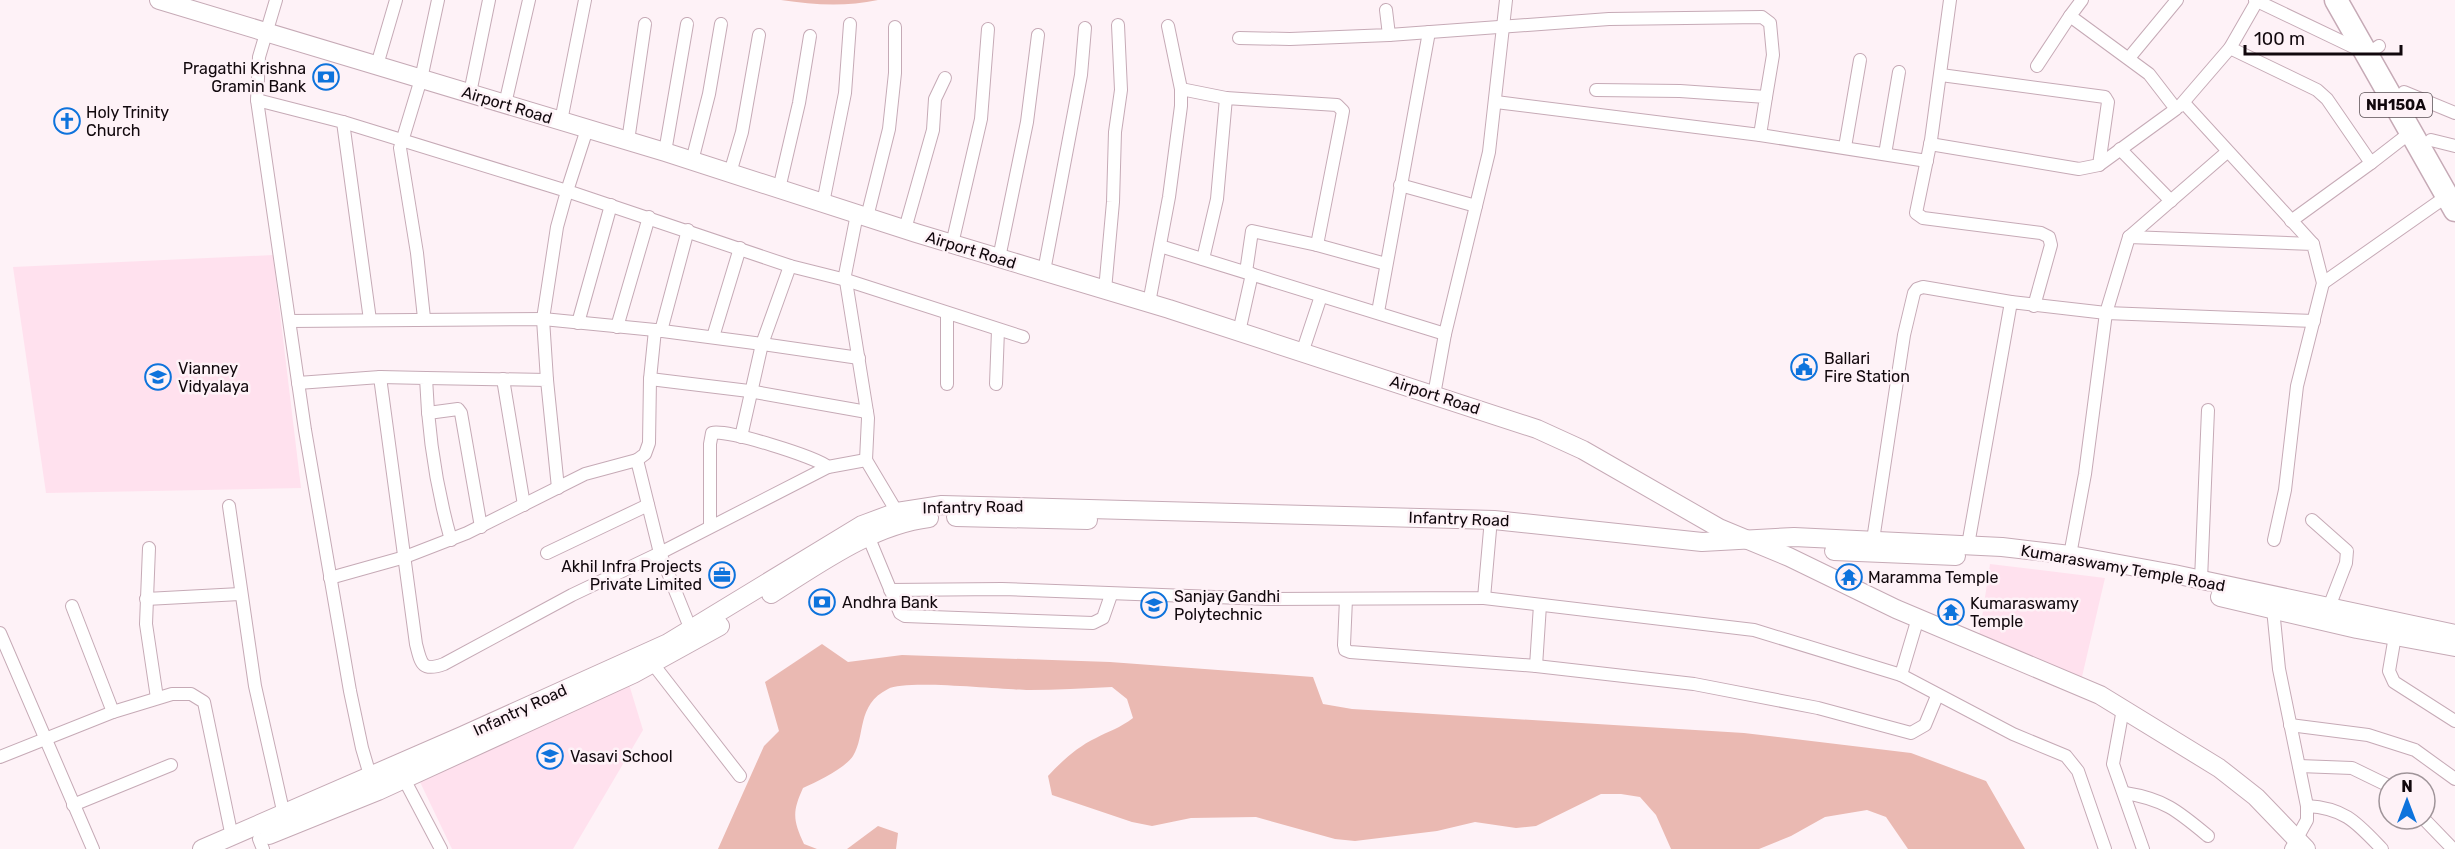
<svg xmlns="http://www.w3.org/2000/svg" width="2455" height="849" viewBox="0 0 2455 849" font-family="Rubik,sans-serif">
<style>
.built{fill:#ffe1ee}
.green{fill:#eab9b2}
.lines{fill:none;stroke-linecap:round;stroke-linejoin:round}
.street-casing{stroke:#c6aab6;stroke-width:14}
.secondary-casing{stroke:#c6aab6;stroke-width:20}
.highway-casing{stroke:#c6aab6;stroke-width:25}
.street{stroke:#fff;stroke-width:12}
.secondary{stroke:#fff;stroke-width:18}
.highway{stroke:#fff;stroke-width:22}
.labels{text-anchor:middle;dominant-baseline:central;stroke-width:5;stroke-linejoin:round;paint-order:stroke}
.shield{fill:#fef2f7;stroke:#584e53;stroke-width:1.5}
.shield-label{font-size:15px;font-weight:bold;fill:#11080d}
.poi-label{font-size:16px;fill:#11080d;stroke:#fef2f7;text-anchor:start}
.street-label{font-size:16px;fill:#11080d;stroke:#fef2f7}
</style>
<rect width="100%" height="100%" fill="#fef2f7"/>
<g class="built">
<polygon points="273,255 301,488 46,493 13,267"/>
<polygon points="1990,564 2105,578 2081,681 1979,637"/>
<polygon points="628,681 643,730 573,849 452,849 420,782"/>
</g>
<g class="green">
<path d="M781,0H878C845,7 814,5 781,0Z"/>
<path d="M822,644L848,662L902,655L1110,662L1313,677L1323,704L1352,709L1744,733L1911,753L1986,781L2025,849H1908L1886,817L1867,810L1825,817L1791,836L1759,849H1671L1656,815L1640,797L1621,794H1601L1536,826L1516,828L1475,822L1437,831L1355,841L1335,839L1256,817L1191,818L1152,826L1132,822L1052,795L1048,776C1062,761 1077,747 1096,738C1109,731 1120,728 1133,718L1127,699L1112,687C1084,688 1057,690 1029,690C1002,690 906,679 888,689C856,705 866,735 853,756C845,768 817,782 803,788C792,812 793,820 804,844L817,849H718L764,746L779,731L765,682Z"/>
<polygon points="878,826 898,833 896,849 847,849"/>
</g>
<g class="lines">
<g class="street-casing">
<g id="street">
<polyline points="276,0 259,57 257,100 305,430 350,691 362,748 372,782"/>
<polyline points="1950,0 1931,140 1916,213 1923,218 2041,233 2049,237 2051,245 2034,306"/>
<polyline points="2082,0 2070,16 2149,74 2176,109 2099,165"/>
<polyline points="2255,0 2368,54 2379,46"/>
<polyline points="1389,35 1609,19 1762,17 1770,23 1773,55 1766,97"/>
<polyline points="1239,38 1290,39 1389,35 1386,10"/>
<polyline points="2230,48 2317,90 2327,99 2371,163 2411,132"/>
<polyline points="2129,58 2177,0"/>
<polyline points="377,65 396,0"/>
<polyline points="2037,66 2070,16"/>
<polyline points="1181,89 1226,98"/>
<polyline points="1596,90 1680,91 1766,97 1760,135 1927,161"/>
<polyline points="2404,92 2455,113"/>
<polyline points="470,93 489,0"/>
<polyline points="257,100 343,122 370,320"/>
<polyline points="1496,102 1760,135"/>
<polyline points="2184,103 2313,244"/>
<polyline points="505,104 529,0"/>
<polyline points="2180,106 2230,48 2257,1"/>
<polyline points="561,121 585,0"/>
<polyline points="343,122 567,191 557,227 543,319 547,380"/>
<polyline points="587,129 567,191 790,266 846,280 1023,337"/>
<polyline points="2431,140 2455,146"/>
<polyline points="628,141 645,24"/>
<polyline points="1930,144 2079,169 2099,165 2108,102 2105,97 1941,75"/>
<polyline points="1845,147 1860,60"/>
<polyline points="2120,149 2171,201"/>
<polyline points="665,152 687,24"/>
<polyline points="1885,154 1899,72"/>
<polyline points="692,161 709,94 721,24"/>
<polyline points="730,173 742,132 759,35"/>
<polyline points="1400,185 1476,206"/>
<polyline points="779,189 799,103 810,36"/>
<polyline points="823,203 845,93 850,24"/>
<polyline points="857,214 845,275 868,418 866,460"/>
<polyline points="867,217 889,129 895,73 895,27"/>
<polyline points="2291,221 2371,163"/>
<polyline points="905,229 933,130 935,99 945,78"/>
<polyline points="2129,237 2227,152"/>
<polyline points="952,244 981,119 988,29"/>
<polyline points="1317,245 1386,264"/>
<polyline points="1160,246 1445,334 1434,395"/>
<polyline points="999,258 1027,122 1038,35"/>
<polyline points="1203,259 1217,199 1226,98 1337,105 1343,111 1341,122 1317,245 1252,231 1246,272"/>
<polyline points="1044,271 1081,75 1085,28"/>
<polyline points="2323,283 2447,196"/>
<polyline points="1105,290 1113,202 1115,132 1121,90 1118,25"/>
<polyline points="1149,303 1169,197 1181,106 1181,89 1168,26"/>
<polyline points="1378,312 1429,32"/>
<polyline points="424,318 417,253 400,148 421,79 438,0"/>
<polyline points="290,321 543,319 655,330"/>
<polyline points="578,323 611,205"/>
<polyline points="617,327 649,217"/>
<polyline points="661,331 688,230"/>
<polyline points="1239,332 1252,274"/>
<polyline points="1445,334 1489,152 1506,0"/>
<polyline points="713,337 740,248"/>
<polyline points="1302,353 1321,296"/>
<path d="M380,377L426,378C428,432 436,487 451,540"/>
<polyline points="426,378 547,380 558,488"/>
<polyline points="503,379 524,505"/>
<polyline points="650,379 749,391 867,412"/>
<path d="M298,383L380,377L416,644C421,664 422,672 444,664L572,595L660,553L693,635"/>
<polyline points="947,384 947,314"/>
<polyline points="996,384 998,330"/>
<polyline points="428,413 458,409 461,413 481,527"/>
<polyline points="741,437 762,344 859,358"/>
<polyline points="637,460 645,454 649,443 650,379 655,330 762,344 790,266"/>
<polyline points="229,506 255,686 284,815"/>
<polyline points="2312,520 2347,551 2346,563 2329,607"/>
<path d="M710,526V444L712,433C727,429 816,457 828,467"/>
<polyline points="866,531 900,613 905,616 1093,623 1103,618 1111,595"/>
<polyline points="1873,540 1904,335 1914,293 1917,289 1923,287 2011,302"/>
<polyline points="1968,545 2011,302 2106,313 2129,237 2313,244 2323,283 2297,386 2285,490 2274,540"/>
<polyline points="149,548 146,624 157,698"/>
<polyline points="547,553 648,505"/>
<polyline points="2070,555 2085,474 2106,313 2314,321"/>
<polyline points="330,578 405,557 467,533 585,474 637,460 660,553 828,467 866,460 897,512"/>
<polyline points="2201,580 2208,410"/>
<polyline points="890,590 1002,589 1268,599 1484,598 1490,530"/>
<polyline points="1484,598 1754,630 1901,675 1918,618"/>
<polyline points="146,599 240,594"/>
<polyline points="1346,599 1344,645 1345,650 1350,652 1536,666 1694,684 1818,708 1911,733 1925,725 1937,696"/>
<polyline points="72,606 113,712"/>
<polyline points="2273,609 2279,669 2307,806 2307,820 2291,849"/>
<polyline points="0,633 93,849"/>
<polyline points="2395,636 2389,671 2394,682 2455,721"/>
<polyline points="653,664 740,776"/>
<polyline points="1536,666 1540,605"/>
<polyline points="1901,675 2013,734 2066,756 2078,771 2105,849"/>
<polyline points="2123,709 2113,764 2143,849"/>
<polyline points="2290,725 2368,735 2415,750 2455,779"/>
<polyline points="0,757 113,712 172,694 191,694 204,702 232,837"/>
<polyline points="2299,766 2352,768 2389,786"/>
<polyline points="404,779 441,849"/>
<path d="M2125,793C2164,799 2178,811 2208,836"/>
<polyline points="73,805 171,765"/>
<path d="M2307,806C2345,808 2357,823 2382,849"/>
<polyline points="2424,819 2453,849"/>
<polyline points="259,839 263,849"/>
</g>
</g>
<g class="secondary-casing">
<g id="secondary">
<polyline points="159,0 665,152 916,233 1169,309 1537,429 1583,450 1719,528 1789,557 1896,609 2100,695 2219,768 2256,797 2306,849"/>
<polyline points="956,517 1088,520"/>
<polyline points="1834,551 1956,556"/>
<path d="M771,594C819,564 872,525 929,518"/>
<polyline points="2220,597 2357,629 2455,647"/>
<polyline points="269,835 378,791 633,674 720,626"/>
<polyline points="202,849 462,736 668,643 862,525 897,512 942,505 1494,520 1702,542 1794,537 2002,547 2070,555 2174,574 2455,634"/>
</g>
</g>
<g class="highway-casing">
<polyline id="highway" points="2336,0 2455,210"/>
</g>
<use href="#street" class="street"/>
<use href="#secondary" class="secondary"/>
<use href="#highway" class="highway"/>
</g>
<defs>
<g id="bank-ring" transform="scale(1.35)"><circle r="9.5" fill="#fef2f7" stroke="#0e73dc" stroke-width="1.5"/><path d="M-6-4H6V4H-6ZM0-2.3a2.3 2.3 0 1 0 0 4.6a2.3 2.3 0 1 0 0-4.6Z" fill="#0e73dc"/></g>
<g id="church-ring" transform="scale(1.35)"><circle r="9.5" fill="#fef2f7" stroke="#0e73dc" stroke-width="1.5"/><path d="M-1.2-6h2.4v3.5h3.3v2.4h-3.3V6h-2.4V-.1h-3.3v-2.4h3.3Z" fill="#0e73dc"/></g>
<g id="civic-ring" transform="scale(1.35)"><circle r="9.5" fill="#fef2f7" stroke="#0e73dc" stroke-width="1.5"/><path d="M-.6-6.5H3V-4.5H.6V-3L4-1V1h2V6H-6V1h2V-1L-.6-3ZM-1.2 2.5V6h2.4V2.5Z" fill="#0e73dc"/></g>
<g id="school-ring" transform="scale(1.35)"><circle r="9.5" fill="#fef2f7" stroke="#0e73dc" stroke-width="1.5"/><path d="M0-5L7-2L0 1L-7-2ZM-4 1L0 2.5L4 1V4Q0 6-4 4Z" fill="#0e73dc"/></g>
<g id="office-ring" transform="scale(1.35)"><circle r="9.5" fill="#fef2f7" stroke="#0e73dc" stroke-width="1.5"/><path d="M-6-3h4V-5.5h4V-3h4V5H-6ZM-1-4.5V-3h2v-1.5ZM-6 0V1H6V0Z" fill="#0e73dc"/></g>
<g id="temple-ring" transform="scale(1.35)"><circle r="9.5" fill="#fef2f7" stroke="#0e73dc" stroke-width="1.5"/><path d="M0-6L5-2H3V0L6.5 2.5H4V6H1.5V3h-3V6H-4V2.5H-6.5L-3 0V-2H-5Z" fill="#0e73dc"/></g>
</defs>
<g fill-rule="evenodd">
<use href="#bank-ring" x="326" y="77"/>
<use href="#church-ring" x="67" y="121"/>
<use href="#civic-ring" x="1804" y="367"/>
<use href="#school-ring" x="158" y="377"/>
<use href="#office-ring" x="722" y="575"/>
<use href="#temple-ring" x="1849" y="577"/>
<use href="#bank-ring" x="822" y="602"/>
<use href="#school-ring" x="1154" y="605"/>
<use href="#temple-ring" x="1951" y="612"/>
<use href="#school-ring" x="550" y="756"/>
</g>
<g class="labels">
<rect class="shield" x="2360" y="93" width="72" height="24" rx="4.5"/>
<g class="shield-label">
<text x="2396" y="105">NH150A</text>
</g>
<g class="poi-label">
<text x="306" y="68" text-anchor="end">Pragathi Krishna<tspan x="306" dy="18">Gramin Bank</tspan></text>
<text x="86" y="112">Holy Trinity<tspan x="86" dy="18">Church</tspan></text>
<text x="1824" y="358">Ballari<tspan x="1824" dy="18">Fire Station</tspan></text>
<text x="178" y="368">Vianney<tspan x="178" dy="18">Vidyalaya</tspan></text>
<text x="702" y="566" text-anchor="end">Akhil Infra Projects<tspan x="702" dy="18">Private Limited</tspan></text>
<text x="1868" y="577">Maramma Temple</text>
<text x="1174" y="596">Sanjay Gandhi<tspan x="1174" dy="18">Polytechnic</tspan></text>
<text x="842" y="602">Andhra Bank</text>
<text x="1970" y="603">Kumaraswamy<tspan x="1970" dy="18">Temple</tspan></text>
<text x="570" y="756">Vasavi School</text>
</g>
<g class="street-label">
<text transform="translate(507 105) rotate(17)">Airport Road</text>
<text transform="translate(971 250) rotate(17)">Airport Road</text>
<text transform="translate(1435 395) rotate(18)">Airport Road</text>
<text transform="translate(973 507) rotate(-1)">Infantry Road</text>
<text transform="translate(1459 519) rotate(2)">Infantry Road</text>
<text transform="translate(2123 568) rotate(10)">Kumaraswamy Temple Road</text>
<text transform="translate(520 710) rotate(-25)">Infantry Road</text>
</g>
</g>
<g transform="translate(2407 801)"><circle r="28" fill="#fef2f7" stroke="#9f9499" stroke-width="1.5"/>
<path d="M0-4.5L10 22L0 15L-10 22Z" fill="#0e73dc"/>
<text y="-9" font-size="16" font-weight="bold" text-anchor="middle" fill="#11080d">N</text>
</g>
<path d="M2245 45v9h156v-9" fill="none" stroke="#11080d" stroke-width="3"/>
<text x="2254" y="45" font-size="18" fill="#11080d" stroke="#fef2f7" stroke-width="4.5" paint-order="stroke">100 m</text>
</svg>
